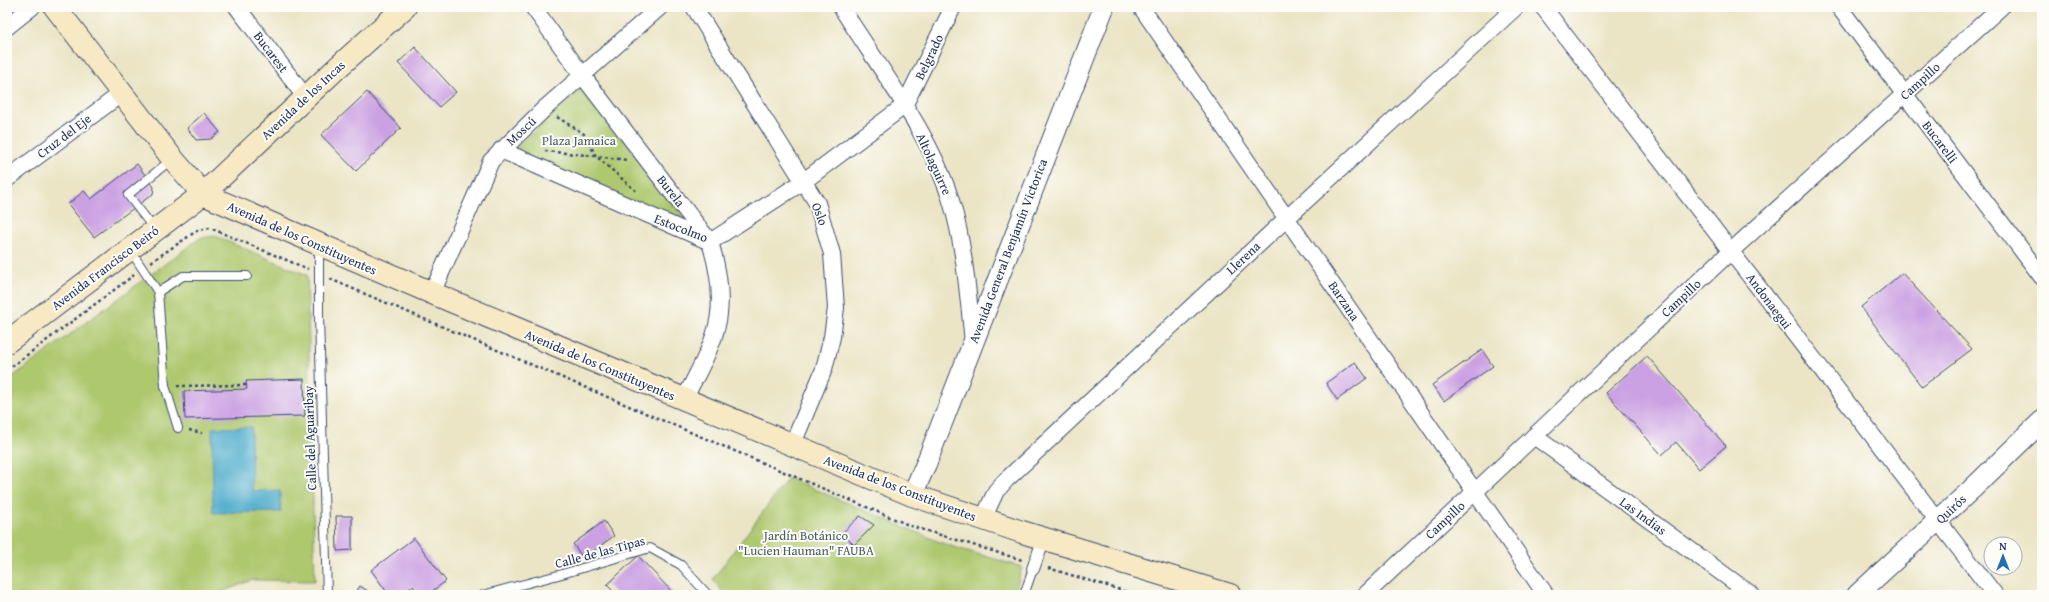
<svg xmlns="http://www.w3.org/2000/svg" width="2049" height="602" viewBox="0 0 2049 602" font-family="'Gentium Book Plus',serif">
<style>
.green{fill:#aec86e;stroke:#647c66}
.water{fill:#4daccc;stroke:#346e95}
.building{fill:#cba1e3}
.lines{fill:none;stroke-linecap:round;stroke-linejoin:round}
.service-casing{stroke:#3a4a6e;stroke-width:10}
.pedestrian-casing{stroke:#3a4a6e;stroke-width:14}
.minor-casing{stroke:#3a4a6e;stroke-width:18}
.tertiary-casing{stroke:#3a4a6e;stroke-width:22}
.secondary-casing{stroke:#3a4a6e;stroke-width:24}
.path{stroke:#3a4a6e;stroke-width:2.5;stroke-dasharray:3 3;stroke-linecap:butt}
.service{stroke:#fff;stroke-width:8}
.pedestrian{stroke:#fff;stroke-width:12}
.minor{stroke:#fff;stroke-width:16}
.tertiary{stroke:#fff;stroke-width:20}
.secondary{stroke:#f7e9c3;stroke-width:22}
.labels{text-anchor:middle;dominant-baseline:central;stroke-width:4;stroke-linejoin:round;paint-order:stroke}
.street-label{font-size:13px;fill:#1b2f5e;stroke:#fdfcf7}
.park-label{font-size:13px;fill:#475d63;stroke:#fdfcf7}
</style>
<rect width="100%" height="100%" fill="#fdfcf7"/>
<filter id="ink" filterUnits="userSpaceOnUse"><feTurbulence type="fractalNoise" baseFrequency=".025" numOctaves="2"/><feDisplacementMap in="SourceGraphic" scale="8" xChannelSelector="R" yChannelSelector="G"/><feConvolveMatrix kernelMatrix="1 2 1 2 8 2 1 2 1" color-interpolation-filters="sRGB"/></filter>
<filter id="wash" filterUnits="userSpaceOnUse"><feTurbulence type="fractalNoise" baseFrequency=".012" numOctaves="4" result="noise"/><feDisplacementMap in="SourceGraphic" scale="16" xChannelSelector="R" yChannelSelector="G"/><feGaussianBlur stdDeviation="0.9" result="paint"/><feColorMatrix in="noise" values="0 0 0 0 0 0 0 0 0 0 0 0 0 0 0 0 0 1.4 0 .05"/><feComposite in="paint" operator="in"/></filter>
<g filter="url(#wash)">
<rect width="100%" height="100%" fill="#ebe5c6"/>
<g class="green">
<polygon points="584,87 693,230 512,151"/>
<polygon points="215,236 307,275 315,581 252,580 214,595 7,595 7,381 200,238"/>
<polygon points="788,478 947,545 1022,567 1014,595 725,595 713,579"/>
</g>
<polygon class="water" points="251,427 252,491 280,490 281,512 213,513 212,428"/>
<g id="blocks">
<g class="building">
<polygon points="415,47 456,92 439,107 398,63"/>
<polygon points="367,92 401,128 356,171 321,135"/>
<polygon points="204,113 220,132 211,139 196,140 187,128"/>
<polygon points="137,164 154,187 153,194 94,237 68,204 84,191 91,199"/>
<polygon points="1902,273 1972,349 1922,387 1861,307"/>
<polygon points="1482,350 1493,366 1444,401 1432,385"/>
<polygon points="1647,356 1726,446 1699,469 1676,442 1662,455 1606,393"/>
<polygon points="1355,362 1367,378 1337,400 1326,383"/>
<polygon points="304,379 305,416 185,419 184,391 247,389 246,381"/>
<polygon points="336,516 352,516 352,550 337,551"/>
<polygon points="860,516 874,525 854,545 842,533"/>
<polygon points="604,521 614,536 583,558 573,544"/>
<polygon points="414,538 446,581 427,595 420,595 413,586 400,595 389,595 371,570"/>
<polygon points="638,556 675,595 617,595 607,585"/>
<polygon points="360,586 374,595 354,595"/>
</g>
</g>
</g>
<g filter="url(#ink)">
<use href="#blocks" fill-opacity="0" stroke="#3a4a6e" stroke-width="1"/>
<g class="lines">
<g class="service-casing">
<g id="service">
<polyline points="155,230 128,195 172,159"/>
<polyline points="319,246 319,317 327,595"/>
<polyline points="130,250 158,292 165,386 178,428"/>
<polyline points="158,292 183,276 247,276"/>
<polyline points="483,595 562,574 650,548 681,565 708,595"/>
<polyline points="1024,595 1033,569"/>
</g>
</g>
<g class="pedestrian-casing">
<polyline id="pedestrian" points="1033,569 1044,538"/>
</g>
<g class="minor-casing">
<g id="minor">
<polyline points="237,7 306,98"/>
<path d="M533,7L582,75L710,242C719,271 725,305 714,336C707,358 694,379 684,400"/>
<polyline points="694,7 817,203 832,254 836,308 832,337 824,369 792,446"/>
<path d="M841,7C879,68 932,135 952,204C965,249 968,296 973,342"/>
<polyline points="1141,7 1546,595"/>
<polyline points="1543,7 1995,595"/>
<polyline points="1839,7 2042,277"/>
<polyline points="7,27 32,7"/>
<polyline points="501,150 710,242 804,181 904,106 953,7"/>
<polyline points="7,179 122,93"/>
<polyline points="432,293 491,161 544,109 660,7"/>
<polyline points="1534,436 1752,595"/>
<polyline points="983,519 996,491 1006,480 1287,218 1516,7"/>
<polyline points="1365,595 1731,251 2001,7"/>
</g>
</g>
<g class="tertiary-casing">
<g id="tertiary">
<polyline points="912,495 926,464 1104,7"/>
<polyline points="1857,595 1972,489 2042,421"/>
</g>
</g>
<g class="secondary-casing">
<g id="secondary">
<polyline points="55,7 172,158 203,194 432,293 912,495 1022,532 1230,595"/>
<polyline points="7,342 203,194 337,68 405,7"/>
</g>
</g>
<g class="path">
<polyline points="557,117 584,134 596,156 627,160"/>
<polyline points="545,151 596,156 636,191"/>
<polyline points="151,262 198,230 210,228 308,269"/>
<polyline points="330,279 911,526 1022,560"/>
<polyline points="7,370 134,275"/>
<polyline points="177,386 246,385"/>
<polyline points="189,430 202,433"/>
<polyline points="1048,568 1137,595"/>
</g>
<use href="#service" class="service"/>
<use href="#pedestrian" class="pedestrian"/>
<use href="#minor" class="minor"/>
<use href="#tertiary" class="tertiary"/>
<use href="#secondary" class="secondary"/>
</g>
</g>
<g class="labels">
<g class="street-label">
<text transform="translate(271 52) rotate(53)">Bucarest</text>
<text transform="translate(929 57) rotate(-64)">Belgrado</text>
<text transform="translate(1920 81) rotate(-42)">Campillo</text>
<text transform="translate(303 100) rotate(-43)">Avenida de los Incas</text>
<text transform="translate(521 131) rotate(-43)">Moscú</text>
<text transform="translate(64 136) rotate(-37)">Cruz del Eje</text>
<text transform="translate(1940 142) rotate(53)">Bucarelli</text>
<text transform="translate(934 164) rotate(65)">Altolaguirre</text>
<text transform="translate(671 191) rotate(52)">Burela</text>
<text transform="translate(820 214) rotate(69)">Oslo</text>
<text transform="translate(681 228) rotate(21)">Estocolmo</text>
<text transform="translate(302 238) rotate(24)">Avenida de los Constituyentes</text>
<text transform="translate(1008 251) rotate(-69)">Avenida General Benjamín Victorica</text>
<text transform="translate(1243 258) rotate(-43)">Llerena</text>
<text transform="translate(105 268) rotate(-37)">Avenida Francisco Beiró</text>
<text transform="translate(1681 298) rotate(-43)">Campillo</text>
<text transform="translate(1344 301) rotate(56)">Barzana</text>
<text transform="translate(1769 301) rotate(53)">Andonaegui</text>
<text transform="translate(600 365) rotate(23)">Avenida de los Constituyentes</text>
<text transform="translate(310 438) rotate(-92)">Calle del Aguaribay</text>
<text transform="translate(900 488) rotate(21)">Avenida de los Constituyentes</text>
<text transform="translate(1951 509) rotate(-43)">Quirós</text>
<text transform="translate(1643 516) rotate(36)">Las Indias</text>
<text transform="translate(1445 520) rotate(-43)">Campillo</text>
<text transform="translate(600 552) rotate(-15)">Calle de las Tipas</text>
</g>
<g class="park-label">
<text x="579" y="140">Plaza Jamaica</text>
<text x="806" y="535">Jardín Botánico<tspan x="806" dy="15">"Lucien Hauman" FAUBA</tspan></text>
</g>
</g>
<rect width="2049" height="602" fill="none" stroke="#fdfcf7" stroke-width="24"/>
<g transform="translate(2003 556)"><circle r="19" fill="#fdfcf7" stroke="#a3aaba"/>
<path d="M0-3L7 15L0 10L-7 15Z" fill="#1f6fb2"/>
<text y="-6" font-size="11" font-weight="bold" text-anchor="middle" fill="#1b2f5e">N</text>
</g>
</svg>
